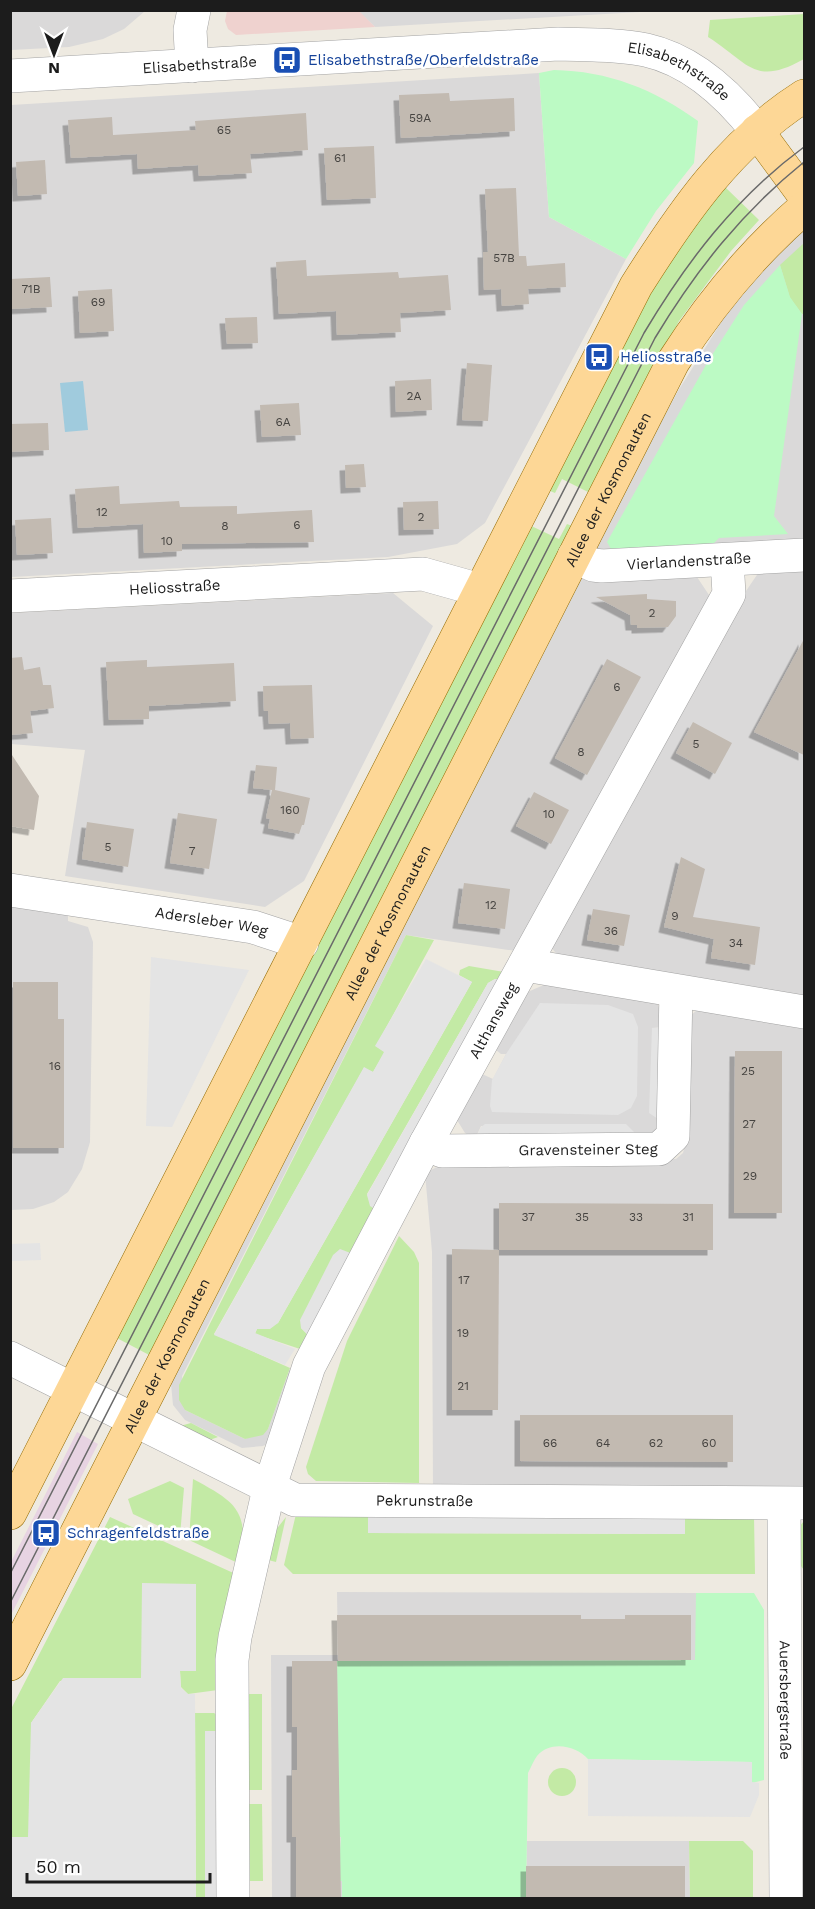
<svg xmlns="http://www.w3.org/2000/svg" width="815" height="1909" viewBox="0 0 815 1909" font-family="'Work Sans',sans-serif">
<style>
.residential{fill:#dad9d9}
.commercial{fill:#efd2cf}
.industrial{fill:#e7d3e2}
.grass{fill:#c3eaa5}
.park{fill:#bcfac4}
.parking{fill:#e4e4e4}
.water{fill:#a0cbdd}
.building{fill:#c2bab1;filter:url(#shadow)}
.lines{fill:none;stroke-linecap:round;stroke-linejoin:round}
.minor-casing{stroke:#a3a3a3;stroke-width:34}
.major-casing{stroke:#946b00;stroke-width:34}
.minor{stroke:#fff;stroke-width:33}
.major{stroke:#fdd796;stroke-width:33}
.tram{stroke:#6a6a6a;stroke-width:1.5}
.labels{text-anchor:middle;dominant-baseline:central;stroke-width:5;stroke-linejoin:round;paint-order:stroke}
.number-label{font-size:12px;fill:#464441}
.transit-label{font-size:15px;fill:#164399;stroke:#fff;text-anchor:start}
.street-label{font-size:15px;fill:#1c1c1c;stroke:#fff}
</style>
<defs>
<filter id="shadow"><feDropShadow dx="-5.5" dy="5.5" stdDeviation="0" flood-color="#0004"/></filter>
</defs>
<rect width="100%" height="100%" fill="#eeeae1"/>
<g class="residential">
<polygon points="11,10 145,10 145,11 124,29 103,39 69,47 11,50"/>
<polygon points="358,11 658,11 375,27"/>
<polygon points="539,73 549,217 626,259 485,523 457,544 388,557 11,577 11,105"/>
<polygon points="804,226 804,543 609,558 595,548 596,542 678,391 739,294"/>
<polygon points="804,564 804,1000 559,957 551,947 556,935 746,591 761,569"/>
<polygon points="693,571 711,598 516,951 406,935 182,1376 185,1410 245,1439 268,1429 290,1368 295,1375 270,1442 263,1446 242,1448 185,1420 173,1405 171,1384 581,578"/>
<polygon points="393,593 433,626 304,881 265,907 65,876 85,750 11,744 11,613"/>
<polygon points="11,904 68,911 68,921 88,927 93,942 90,1142 82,1169 68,1192 54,1202 33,1209 11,1210"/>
<polygon points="546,984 654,1000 658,1005 666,1027 652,1028 658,1119 657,1138 481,1126 475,1139 465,1133 457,1120 482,1074 493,1079 506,1054 501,1054 496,1050 523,994"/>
<polygon points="697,1010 804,1022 804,1493 433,1493 432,1252 425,1173 443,1164 463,1162 676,1159 683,1153 686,1142 689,1017"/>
<polygon points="337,1592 696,1593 696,1660 646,1660 338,1726 341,1859 338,1859 338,1881 342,1881 342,1898 272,1898 271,1655 338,1655"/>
<polygon points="527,1841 689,1841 690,1898 526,1898"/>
</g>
<polygon class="commercial" points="358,10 375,27 236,35 228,29 225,21 227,11"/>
<polygon class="industrial" points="77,1432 98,1444 11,1615 11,1562"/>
<g class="grass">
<path d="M804,14V59C754,87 749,63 708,37L710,20Z"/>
<polygon points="725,187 759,220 731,251 679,321 592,494 562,479 555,493 545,489 672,253"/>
<polygon points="804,243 804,314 802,314 790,298 780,265"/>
<polygon points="527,524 559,539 567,524 575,527 153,1357 113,1336"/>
<polygon points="406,935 434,940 376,1046 385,1052 373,1072 364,1068 214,1334 290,1368 268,1429 263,1435 245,1439 185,1410 179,1400 179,1385"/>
<polygon points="469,966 504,972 506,981 495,979 488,983 367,1194 376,1210 353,1254 301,1328 307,1334 300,1349 255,1334 257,1329 278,1323 472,982 459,975 460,970"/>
<polygon points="399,1236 414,1252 419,1263 419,1483 316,1481 308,1474 306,1467 347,1341"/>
<polygon points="191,1423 218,1437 204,1442 180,1426"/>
<path d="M193,1479C240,1504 247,1511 242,1565L189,1540Z"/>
<polygon points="170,1481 184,1488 180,1536 133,1514 128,1499"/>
<polygon points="368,1513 368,1533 685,1534 685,1515 754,1516 755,1574 293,1574 284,1565 296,1514"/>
<polygon points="110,1517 240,1576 218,1690 188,1694 181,1687 180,1671 196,1671 196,1584 162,1686 60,1681 31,1723 32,1898 23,1837 11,1837 10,1711"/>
<polygon points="286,1517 276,1562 268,1560 275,1531"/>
<polygon points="804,1521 804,1570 797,1561 799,1527"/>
<polygon points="247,1694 262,1694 262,1790 248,1790"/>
<polygon points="195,1713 214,1713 224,1720 224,1731 205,1731 205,1898 196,1898"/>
<circle cx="562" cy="1782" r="14"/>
<polygon points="248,1804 262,1804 263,1881 248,1881"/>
<polygon points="689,1841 743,1841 753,1851 753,1898 690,1898"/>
</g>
<g class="park">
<path d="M554,70C608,71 654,89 698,121L694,163L656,211L626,259L549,217L539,73Z"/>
<polygon points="780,265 790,297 802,314 774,516 788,534 719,538 711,546 611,549 607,542 707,363 744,305"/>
<path d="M696,1593H754L764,1610V1780L752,1783V1762L588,1759C576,1746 551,1740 537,1756C534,1760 531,1767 528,1773L526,1898H342V1881H338L341,1837H339L337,1661L695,1660Z"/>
</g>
<g class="parking">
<polygon points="151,957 249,970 172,1127 146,1126"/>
<polygon points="426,959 472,982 278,1323 270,1329 257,1329 255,1333 295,1349 285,1365 214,1335 364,1067 373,1072 384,1052 375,1046"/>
<polygon points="495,979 506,981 376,1210 370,1206 367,1195 488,983"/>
<polygon points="540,1003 608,1005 633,1014 638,1027 637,1096 631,1108 618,1115 492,1112 490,1106 492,1080 506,1054"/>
<polygon points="666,1027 658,1119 649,1113 652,1028"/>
<polygon points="485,1124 626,1124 636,1134 475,1139 481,1127"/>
<polygon points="40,1243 41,1260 11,1261 11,1244"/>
<polygon points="340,1249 353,1254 307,1334 301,1328 300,1320 333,1255"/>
<polygon points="368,1513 685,1515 685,1534 368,1533"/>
<polygon points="142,1583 196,1584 196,1671 180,1671 181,1688 188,1694 195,1694 196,1898 11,1898 11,1837 28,1837 31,1723 63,1678 141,1678"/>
<rect x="205" y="1731" width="19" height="167"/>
<polygon points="588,1759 752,1762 752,1782 759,1783 759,1795 750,1817 588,1816"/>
</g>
<polygon class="water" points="83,381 88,430 65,432 60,383"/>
<g class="building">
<polygon points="449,93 450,101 514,98 515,131 401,138 399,95"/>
<polygon points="306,113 308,150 250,154 252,173 199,176 198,165 138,169 137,154 71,158 68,120 112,117 113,135 196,130 195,121"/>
<polygon points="374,146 376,198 327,200 324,148"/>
<polygon points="45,160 47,194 18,196 16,162"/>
<polygon points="516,188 519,256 526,256 527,266 565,263 566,287 528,289 529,304 502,306 501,289 484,290 483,252 488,252 485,189"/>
<polygon points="306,260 307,276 398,272 399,278 448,275 451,310 400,313 401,332 337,335 336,311 279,314 276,262"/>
<polygon points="50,277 52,307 10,309 10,279"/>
<polygon points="112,289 114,331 80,333 78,291"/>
<polygon points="257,317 258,343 227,344 225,318"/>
<polygon points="467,363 492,365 488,421 462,420"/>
<polygon points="431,379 432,410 396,412 395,381"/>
<polygon points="299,403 301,435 262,437 260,405"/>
<polygon points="48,423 49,450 10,452 10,424"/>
<polygon points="364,464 366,487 346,488 345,465"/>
<polygon points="119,486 120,504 179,501 180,507 237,506 237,514 312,510 314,542 182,544 182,551 144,553 143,524 78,528 75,489"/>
<polygon points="438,501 439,529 404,530 403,502"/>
<polygon points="51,518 53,553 17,555 15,520"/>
<polygon points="647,594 647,599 676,601 676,616 668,627 637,628 637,625 631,625 630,615 596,597"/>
<polygon points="804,639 804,755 754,732"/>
<polygon points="22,657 24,670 40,667 43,685 51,685 54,708 30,711 33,733 10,735 10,658"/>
<polygon points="607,659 641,677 587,775 555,758"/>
<polygon points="147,660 147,667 234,663 236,701 149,706 149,719 109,720 106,662"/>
<polygon points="312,685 314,738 291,739 290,723 269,724 268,711 264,711 263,686"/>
<polygon points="693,722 732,743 715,774 676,753"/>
<polygon points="10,752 39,796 34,830 10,826"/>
<polygon points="256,765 277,767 275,790 310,798 304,825 302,825 299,834 268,828 270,819 266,818 272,790 253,788"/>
<polygon points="534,792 569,810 551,844 516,826"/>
<polygon points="178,813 217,819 209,869 170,863"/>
<polygon points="87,822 134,829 128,867 82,859"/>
<polygon points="681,857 705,869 693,917 760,927 755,965 711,958 714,939 664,927"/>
<polygon points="464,883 510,889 505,929 458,923"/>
<polygon points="593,909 630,915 624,946 587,940"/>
<polygon points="13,982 58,982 58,1019 64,1019 64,1148 13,1148"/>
<polygon points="735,1051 782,1051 782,1213 734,1213"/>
<polygon points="499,1203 713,1204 713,1250 499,1250"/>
<polygon points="452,1249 499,1250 498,1410 452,1410"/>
<polygon points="520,1415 733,1415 733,1462 520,1461"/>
<polygon points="337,1615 581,1615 581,1619 625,1619 625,1615 691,1615 691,1660 338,1661"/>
<polygon points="292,1661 337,1661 341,1899 296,1899 296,1837 292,1837 292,1770 297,1770 297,1727 292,1727"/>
<rect x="526" y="1866" width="159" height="33"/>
</g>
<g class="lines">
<g class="minor-casing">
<g id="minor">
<polyline points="192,66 190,30 194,10"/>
<path id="s1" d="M10,76L558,44C587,45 617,44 646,50C691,60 729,95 757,131"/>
<path id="s2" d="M574,556L593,565L602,566L804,555"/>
<path id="s3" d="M10,596L423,574L480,590"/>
<path id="s4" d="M10,890L253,927L302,943"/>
<polyline points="525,965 804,1012"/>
<path id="s5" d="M426,1143L442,1151L659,1149L673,1136L676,991"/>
<path id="s6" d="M10,1358L295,1500L804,1503"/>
<path id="s7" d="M784,1504L786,1898"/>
<path id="s8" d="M233,1898L232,1660L235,1637L269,1489L309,1366L426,1143L729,594L727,560"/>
</g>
</g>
<g class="major-casing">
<g id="major">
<polyline points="757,131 804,195"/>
<path d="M10,1513L636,286C682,213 730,143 804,96"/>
<path id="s9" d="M10,1664L673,362C710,304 752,253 804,208"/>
</g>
</g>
<use href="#minor" class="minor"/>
<use href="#major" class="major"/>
<g class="tram">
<path d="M10,1574L644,333C687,261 736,197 804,147"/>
<path d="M10,1603L655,338C696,270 742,212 804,162"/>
</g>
</g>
<defs>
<g id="bus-square" transform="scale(1.5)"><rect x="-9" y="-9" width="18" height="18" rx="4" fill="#1a4fb4" stroke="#fff"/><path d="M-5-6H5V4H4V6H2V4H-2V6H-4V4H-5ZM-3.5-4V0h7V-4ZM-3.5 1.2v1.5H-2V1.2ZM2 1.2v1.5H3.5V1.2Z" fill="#fff"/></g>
</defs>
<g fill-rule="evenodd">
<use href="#bus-square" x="287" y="60"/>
<use href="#bus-square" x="599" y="357"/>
<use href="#bus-square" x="46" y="1533"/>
</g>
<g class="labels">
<g class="number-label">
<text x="420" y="118">59A</text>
<text x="224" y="130">65</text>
<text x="340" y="158">61</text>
<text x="504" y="258">57B</text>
<text x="31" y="289">71B</text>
<text x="98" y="302">69</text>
<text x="414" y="396">2A</text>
<text x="283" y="422">6A</text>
<text x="102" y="512">12</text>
<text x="421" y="517">2</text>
<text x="297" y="525">6</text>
<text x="225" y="526">8</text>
<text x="167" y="541">10</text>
<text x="652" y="613">2</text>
<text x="617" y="687">6</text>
<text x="696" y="744">5</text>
<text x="581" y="752">8</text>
<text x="290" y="810">160</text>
<text x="549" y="814">10</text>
<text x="108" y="847">5</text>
<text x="192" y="851">7</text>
<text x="491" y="905">12</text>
<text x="675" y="916">9</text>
<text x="611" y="931">36</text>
<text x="736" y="943">34</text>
<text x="55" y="1066">16</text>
<text x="748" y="1071">25</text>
<text x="749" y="1124">27</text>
<text x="750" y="1176">29</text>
<text x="528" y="1217">37</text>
<text x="582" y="1217">35</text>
<text x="636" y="1217">33</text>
<text x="688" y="1217">31</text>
<text x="464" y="1280">17</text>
<text x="463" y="1333">19</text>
<text x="463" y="1386">21</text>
<text x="550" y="1443">66</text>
<text x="603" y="1443">64</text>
<text x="656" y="1443">62</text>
<text x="709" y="1443">60</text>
</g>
<g class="transit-label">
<text x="308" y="60">Elisabethstraße/Oberfeldstraße</text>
<text x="620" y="357">Heliosstraße</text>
<text x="67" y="1533">Schragenfeldstraße</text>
</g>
<g class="street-label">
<text stroke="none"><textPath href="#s1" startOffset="190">Elisabethstraße</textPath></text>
<text stroke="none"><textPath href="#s1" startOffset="676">Elisabethstraße</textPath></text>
<text stroke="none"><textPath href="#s9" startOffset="1318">Allee der Kosmonauten</textPath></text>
<text stroke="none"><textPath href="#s2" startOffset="117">Vierlandenstraße</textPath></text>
<text stroke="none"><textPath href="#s3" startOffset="165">Heliosstraße</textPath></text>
<text stroke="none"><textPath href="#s4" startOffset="204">Adersleber Weg</textPath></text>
<text stroke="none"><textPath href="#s9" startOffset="832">Allee der Kosmonauten</textPath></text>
<text stroke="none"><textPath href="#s8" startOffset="934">Althansweg</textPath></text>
<text stroke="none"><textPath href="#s5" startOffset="164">Gravensteiner Steg</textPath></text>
<text stroke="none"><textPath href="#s9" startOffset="346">Allee der Kosmonauten</textPath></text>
<text stroke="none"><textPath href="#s6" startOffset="448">Pekrunstraße</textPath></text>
<text stroke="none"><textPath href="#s7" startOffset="196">Auersbergstraße</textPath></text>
</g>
</g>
<rect width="815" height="1909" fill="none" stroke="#1c1c1c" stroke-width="24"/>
<g transform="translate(54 54) rotate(180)" stroke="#ffffff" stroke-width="4.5" paint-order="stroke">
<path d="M0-4.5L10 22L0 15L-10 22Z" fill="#1c1c1c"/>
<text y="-9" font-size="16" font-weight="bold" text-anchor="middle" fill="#1c1c1c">N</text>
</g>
<path d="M27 1873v9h183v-9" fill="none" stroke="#1c1c1c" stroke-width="3"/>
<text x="36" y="1873" font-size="18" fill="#1c1c1c" stroke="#ffffff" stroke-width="4.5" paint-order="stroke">50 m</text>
</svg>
